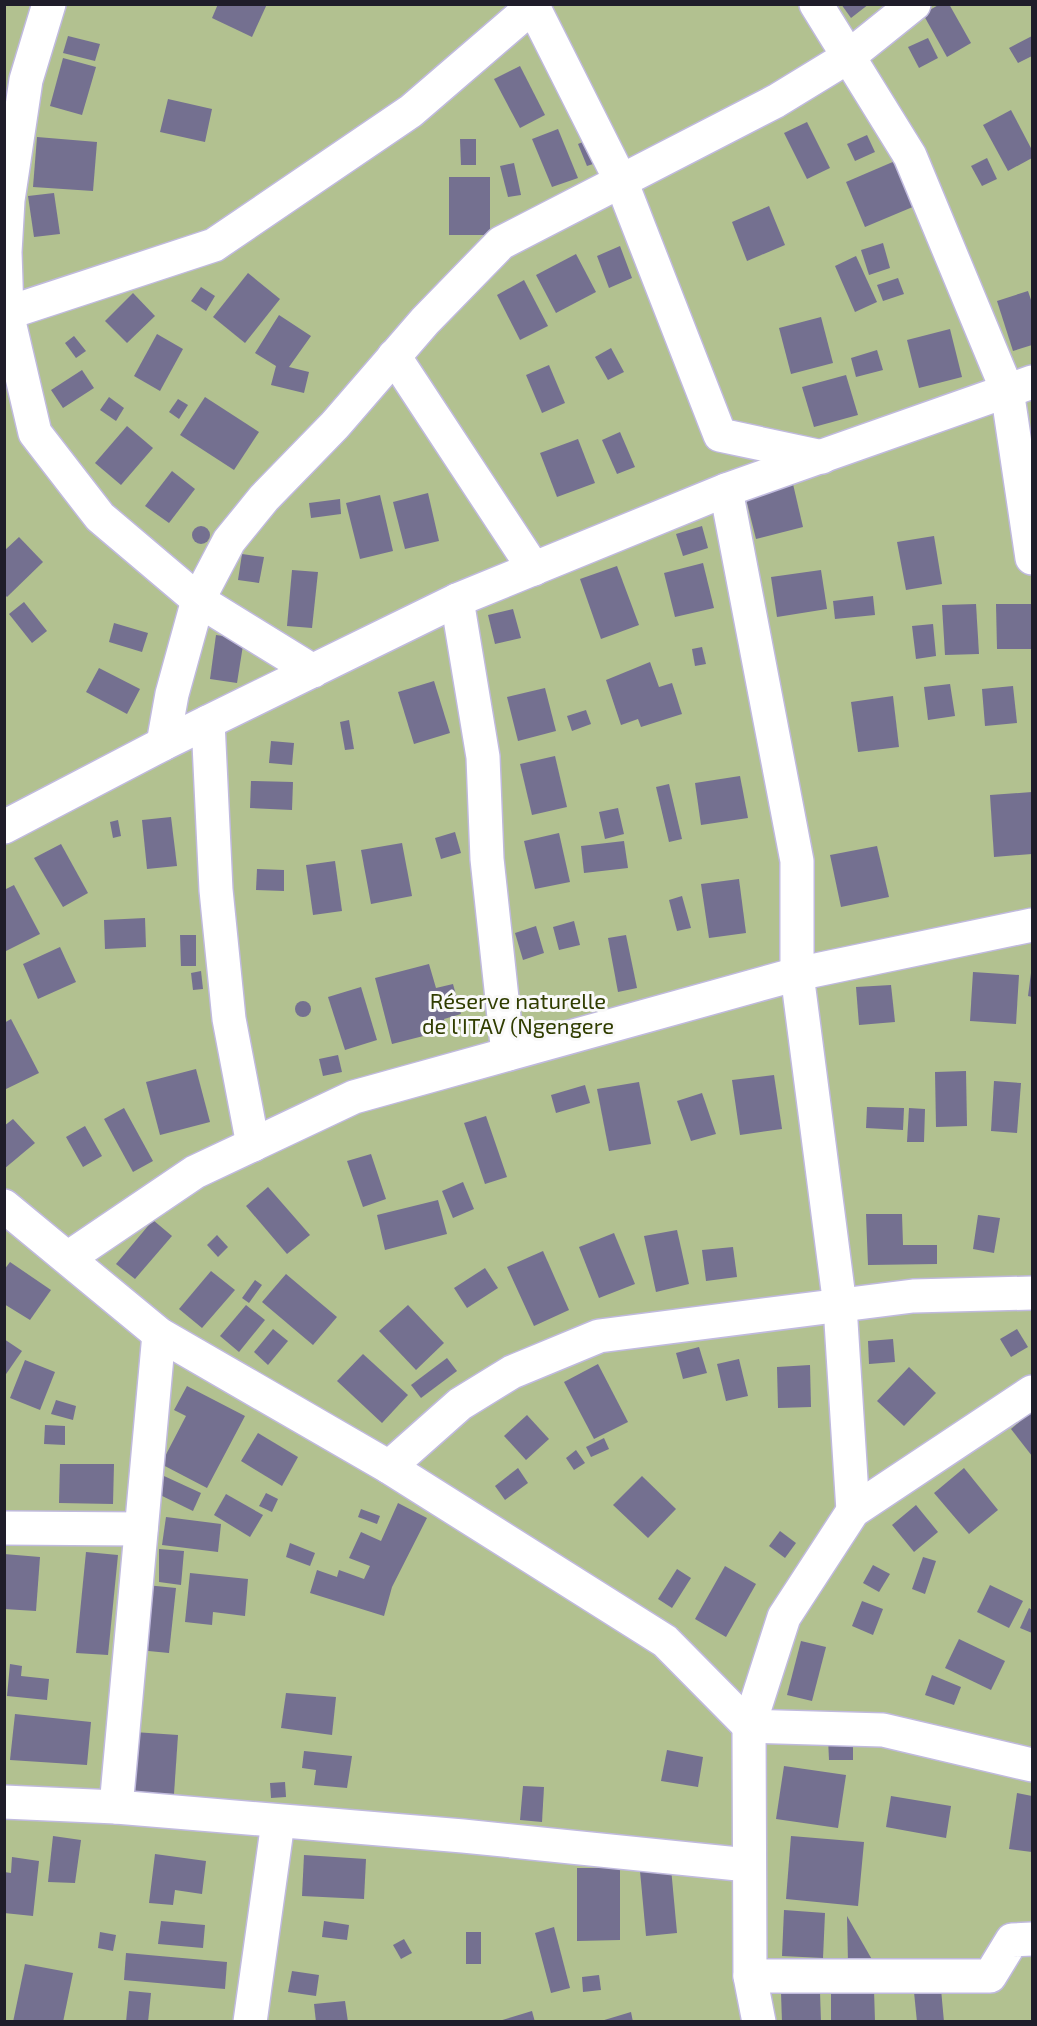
<svg xmlns="http://www.w3.org/2000/svg" width="1037" height="2026" viewBox="0 0 1037 2026" font-family="'Exo 2',sans-serif">
<style>
.green{fill:#b2c190}
.building{fill:#747090}
.lines{fill:none;stroke-linecap:round;stroke-linejoin:round}
.minor-casing{stroke:#c0bade;stroke-width:36}
.minor{stroke:#fff;stroke-width:33}
.labels{text-anchor:middle;dominant-baseline:central;stroke-width:6;stroke-linejoin:round;paint-order:stroke}
.park-label{font-size:22px;fill:#303d00;stroke:#f9f9f9}
</style>
<rect width="100%" height="100%" fill="#eceaf9"/>
<rect class="green" x="5" y="5" width="1027" height="2016"/>
<g class="building">
<polygon points="218,4 267,4 252,37 212,18"/>
<polygon points="841,4 869,4 851,18"/>
<polygon points="940,4 949,4 971,43 947,57 923,14"/>
<polygon points="68,36 100,44 95,61 63,53"/>
<polygon points="1032,36 1032,56 1018,63 1009,48"/>
<polygon points="928,38 938,58 919,68 908,47"/>
<polygon points="63,58 96,67 82,115 50,106"/>
<polygon points="520,66 545,115 520,128 494,79"/>
<polygon points="168,99 212,109 205,142 160,132"/>
<polygon points="1011,110 1032,150 1032,158 1008,171 983,125"/>
<polygon points="807,122 830,168 807,179 784,133"/>
<polygon points="558,129 578,178 552,187 532,139"/>
<polygon points="867,135 875,152 855,161 847,144"/>
<polygon points="37,137 97,142 93,191 33,187"/>
<polygon points="460,139 476,139 476,165 461,165"/>
<polygon points="590,139 599,162 587,166 578,144"/>
<polygon points="987,158 997,179 982,186 971,166"/>
<polygon points="895,161 915,206 865,227 846,182"/>
<polygon points="514,163 521,195 508,197 500,166"/>
<rect x="449" y="177" width="41" height="58"/>
<polygon points="54,193 60,234 34,237 28,196"/>
<polygon points="769,206 785,245 747,261 732,222"/>
<polygon points="883,243 890,268 869,275 861,250"/>
<polygon points="620,246 632,278 609,288 597,256"/>
<polygon points="576,254 596,292 556,313 536,275"/>
<polygon points="856,256 877,302 855,312 835,266"/>
<polygon points="248,273 280,299 245,343 213,317"/>
<polygon points="898,278 904,294 883,301 877,285"/>
<polygon points="524,280 548,326 520,340 497,295"/>
<polygon points="201,287 215,296 206,311 191,301"/>
<polygon points="1028,291 1032,303 1032,345 1013,351 997,301"/>
<polygon points="133,293 155,316 127,343 105,321"/>
<polygon points="279,315 311,336 289,367 309,372 304,393 271,385 276,366 255,353"/>
<polygon points="821,317 833,363 791,374 779,328"/>
<polygon points="950,329 962,377 919,388 907,340"/>
<polygon points="157,334 183,349 160,391 134,376"/>
<polygon points="74,336 86,351 76,358 65,343"/>
<polygon points="611,348 624,372 608,380 595,357"/>
<polygon points="877,350 883,370 856,377 851,358"/>
<polygon points="549,365 565,403 542,413 526,375"/>
<polygon points="82,370 94,388 63,408 51,390"/>
<polygon points="846,375 858,415 814,427 802,387"/>
<polygon points="109,397 124,408 116,421 100,410"/>
<polygon points="205,397 259,432 234,470 180,435"/>
<polygon points="178,399 188,405 179,419 169,412"/>
<polygon points="127,426 153,448 121,485 95,463"/>
<polygon points="620,432 635,467 617,474 602,440"/>
<polygon points="578,439 595,483 557,497 540,453"/>
<polygon points="172,471 195,489 169,523 145,506"/>
<polygon points="793,484 803,527 756,539 745,495"/>
<polygon points="428,493 439,541 405,549 393,502"/>
<polygon points="380,495 393,551 360,559 346,503"/>
<polygon points="340,499 341,514 311,518 309,503"/>
<polygon points="702,526 708,548 683,556 676,534"/>
<circle cx="201" cy="535" r="9"/>
<polygon points="934,536 942,584 906,590 897,542"/>
<polygon points="19,537 43,562 7,597 4,594 4,551"/>
<polygon points="242,554 264,557 259,583 238,580"/>
<polygon points="703,563 714,608 675,617 664,573"/>
<polygon points="617,566 639,625 601,639 580,579"/>
<polygon points="292,570 318,572 312,628 287,626"/>
<polygon points="821,570 827,609 777,617 771,577"/>
<polygon points="873,596 875,615 835,619 833,601"/>
<polygon points="24,602 47,631 32,643 9,614"/>
<polygon points="976,604 979,654 945,655 942,605"/>
<polygon points="996,604 1032,604 1032,649 997,649"/>
<polygon points="513,609 521,638 495,644 488,615"/>
<polygon points="114,623 148,633 142,652 109,642"/>
<polygon points="933,624 936,656 916,659 912,626"/>
<polygon points="216,635 244,639 237,683 210,679"/>
<polygon points="702,647 706,664 695,666 692,649"/>
<polygon points="650,662 659,687 672,683 682,714 641,727 638,719 621,725 606,680"/>
<polygon points="99,668 140,689 127,714 86,692"/>
<polygon points="434,681 450,733 414,744 398,692"/>
<polygon points="950,684 955,716 928,720 924,687"/>
<polygon points="1013,686 1017,723 985,726 982,689"/>
<polygon points="545,688 556,731 518,741 507,697"/>
<polygon points="893,696 899,747 858,752 851,702"/>
<polygon points="586,710 591,724 572,731 567,716"/>
<polygon points="349,720 354,749 345,750 340,722"/>
<polygon points="271,741 294,743 292,765 269,763"/>
<polygon points="555,756 567,807 532,815 520,764"/>
<polygon points="740,776 748,818 701,825 695,783"/>
<polygon points="251,781 293,782 292,810 250,808"/>
<polygon points="669,784 682,839 669,842 656,787"/>
<polygon points="1032,792 1032,854 994,857 990,795"/>
<polygon points="618,808 624,834 605,839 599,812"/>
<polygon points="171,817 177,866 147,869 142,820"/>
<polygon points="118,820 121,836 113,838 110,822"/>
<polygon points="455,832 461,853 441,859 435,838"/>
<polygon points="559,833 570,882 535,889 524,841"/>
<polygon points="624,841 628,868 584,873 581,846"/>
<polygon points="402,843 412,896 371,904 361,850"/>
<polygon points="61,844 88,893 63,907 34,858"/>
<polygon points="877,846 889,897 841,907 830,855"/>
<polygon points="335,861 342,911 313,915 306,865"/>
<polygon points="257,869 284,870 284,891 256,890"/>
<polygon points="739,879 746,933 709,938 701,884"/>
<polygon points="14,885 40,934 4,952 4,890"/>
<polygon points="682,896 691,928 677,931 669,900"/>
<polygon points="145,918 146,947 105,949 104,920"/>
<polygon points="574,921 580,945 559,950 553,927"/>
<polygon points="536,926 544,953 523,960 515,933"/>
<polygon points="180,935 196,935 196,966 181,966"/>
<polygon points="626,935 637,988 618,992 608,938"/>
<polygon points="60,947 76,982 38,999 23,964"/>
<polygon points="429,964 436,988 453,984 461,1014 444,1019 447,1030 392,1044 375,978"/>
<polygon points="201,971 203,989 193,990 191,973"/>
<polygon points="973,972 1019,975 1016,1024 970,1021"/>
<polygon points="1031,973 1032,973 1032,997 1028,996"/>
<polygon points="891,985 895,1022 859,1025 856,987"/>
<polygon points="361,987 377,1040 345,1050 328,997"/>
<circle cx="303" cy="1009" r="8"/>
<polygon points="11,1019 39,1073 4,1090 4,1023"/>
<polygon points="338,1055 342,1072 323,1076 319,1059"/>
<polygon points="196,1069 210,1122 160,1135 146,1082"/>
<polygon points="966,1071 967,1126 936,1127 935,1072"/>
<polygon points="774,1075 782,1129 740,1135 732,1080"/>
<polygon points="994,1081 1021,1083 1017,1133 991,1131"/>
<polygon points="639,1082 651,1144 609,1151 597,1089"/>
<polygon points="585,1085 590,1103 556,1113 551,1095"/>
<polygon points="702,1093 716,1134 691,1141 677,1101"/>
<polygon points="867,1107 904,1108 903,1130 866,1128"/>
<polygon points="124,1108 153,1161 133,1172 104,1119"/>
<polygon points="909,1108 925,1109 924,1142 907,1142"/>
<polygon points="486,1116 507,1177 485,1184 464,1123"/>
<polygon points="13,1119 35,1143 4,1169 4,1126"/>
<polygon points="85,1126 102,1156 83,1167 66,1137"/>
<polygon points="371,1154 386,1199 363,1207 347,1161"/>
<polygon points="463,1182 474,1209 453,1218 442,1191"/>
<polygon points="268,1187 310,1235 287,1254 246,1206"/>
<polygon points="438,1200 447,1234 385,1250 377,1215"/>
<polygon points="866,1214 902,1214 903,1245 937,1245 937,1264 868,1265"/>
<polygon points="978,1215 1000,1218 994,1253 973,1249"/>
<polygon points="153,1220 172,1236 135,1279 116,1264"/>
<polygon points="677,1230 689,1284 656,1292 644,1236"/>
<polygon points="614,1233 635,1284 599,1298 579,1247"/>
<polygon points="217,1235 228,1247 218,1257 207,1245"/>
<polygon points="733,1247 737,1277 706,1281 702,1250"/>
<polygon points="543,1251 569,1310 534,1326 507,1267"/>
<polygon points="10,1262 51,1290 30,1320 4,1304 4,1270"/>
<polygon points="485,1268 498,1288 467,1308 454,1288"/>
<polygon points="211,1271 235,1290 202,1328 179,1309"/>
<polygon points="286,1274 337,1317 313,1345 262,1302"/>
<polygon points="255,1280 262,1285 249,1303 242,1298"/>
<polygon points="246,1305 265,1320 239,1352 220,1336"/>
<polygon points="408,1305 444,1343 416,1370 379,1331"/>
<polygon points="273,1329 288,1341 268,1365 254,1352"/>
<polygon points="1017,1329 1028,1347 1011,1357 1000,1339"/>
<polygon points="4,1339 22,1351 4,1377"/>
<polygon points="893,1339 895,1362 869,1364 868,1341"/>
<polygon points="699,1347 707,1373 683,1379 676,1353"/>
<polygon points="363,1354 408,1395 382,1423 337,1381"/>
<polygon points="447,1358 457,1371 421,1398 411,1385"/>
<polygon points="739,1359 748,1396 726,1401 717,1364"/>
<polygon points="25,1360 55,1372 40,1410 10,1398"/>
<polygon points="598,1364 628,1422 594,1439 564,1382"/>
<polygon points="810,1365 811,1407 778,1408 777,1367"/>
<polygon points="909,1367 936,1393 904,1426 877,1401"/>
<polygon points="187,1386 245,1416 207,1488 161,1464 186,1416 174,1410"/>
<polygon points="56,1400 76,1406 73,1420 51,1414"/>
<polygon points="1032,1411 1032,1456 1011,1429"/>
<polygon points="527,1415 549,1439 526,1460 504,1436"/>
<polygon points="45,1425 65,1426 65,1445 44,1444"/>
<polygon points="258,1433 298,1457 282,1486 241,1461"/>
<polygon points="604,1438 609,1449 591,1457 586,1447"/>
<polygon points="576,1450 585,1463 574,1470 566,1458"/>
<polygon points="60,1464 114,1464 113,1504 59,1503"/>
<polygon points="518,1468 528,1483 505,1500 495,1486"/>
<polygon points="964,1468 998,1510 969,1534 934,1493"/>
<polygon points="164,1476 201,1493 193,1511 156,1493"/>
<polygon points="642,1476 676,1509 648,1538 613,1505"/>
<polygon points="266,1493 278,1499 272,1512 259,1506"/>
<polygon points="226,1494 263,1515 250,1537 214,1515"/>
<polygon points="398,1503 427,1518 392,1587 384,1616 310,1593 317,1570 337,1577 339,1570 364,1579 370,1566 349,1558 361,1532 381,1541"/>
<polygon points="916,1505 938,1532 914,1552 892,1525"/>
<polygon points="361,1509 380,1516 377,1524 358,1517"/>
<polygon points="166,1517 221,1524 218,1552 162,1545"/>
<polygon points="780,1531 796,1543 785,1558 769,1546"/>
<polygon points="290,1543 315,1553 310,1566 286,1557"/>
<polygon points="159,1549 184,1551 181,1585 159,1582"/>
<polygon points="86,1552 118,1555 108,1655 76,1653"/>
<polygon points="4,1554 40,1557 36,1611 4,1609"/>
<polygon points="923,1557 936,1561 925,1594 912,1589"/>
<polygon points="873,1565 890,1574 879,1592 863,1583"/>
<polygon points="725,1566 756,1584 726,1637 695,1619"/>
<polygon points="677,1569 691,1578 672,1608 658,1599"/>
<polygon points="190,1573 248,1579 245,1616 213,1612 212,1625 185,1622"/>
<polygon points="146,1585 176,1588 169,1653 138,1650"/>
<polygon points="990,1585 1023,1601 1009,1628 977,1612"/>
<polygon points="862,1601 883,1609 873,1635 852,1626"/>
<polygon points="1029,1608 1032,1610 1032,1633 1020,1628"/>
<polygon points="959,1639 1005,1661 991,1690 945,1668"/>
<polygon points="801,1641 826,1647 812,1701 787,1695"/>
<polygon points="10,1664 22,1666 21,1676 49,1679 47,1700 7,1696"/>
<polygon points="932,1675 961,1687 954,1705 925,1695"/>
<polygon points="286,1693 336,1697 332,1735 281,1728"/>
<polygon points="15,1714 91,1722 87,1765 10,1760"/>
<polygon points="134,1732 178,1735 174,1794 130,1792"/>
<polygon points="828,1738 853,1738 853,1760 829,1760"/>
<polygon points="667,1750 703,1757 698,1787 661,1781"/>
<polygon points="304,1751 352,1756 347,1788 314,1785 316,1770 302,1768"/>
<polygon points="784,1766 846,1775 838,1828 776,1819"/>
<polygon points="285,1782 286,1797 271,1798 270,1783"/>
<polygon points="523,1786 544,1787 542,1822 520,1820"/>
<polygon points="1017,1793 1032,1796 1032,1852 1009,1849"/>
<polygon points="891,1796 951,1806 946,1838 886,1827"/>
<polygon points="53,1836 81,1840 75,1883 48,1882"/>
<polygon points="791,1836 864,1842 858,1906 786,1899"/>
<polygon points="155,1854 206,1861 202,1894 175,1890 173,1905 149,1903"/>
<polygon points="304,1855 366,1859 364,1899 302,1896"/>
<polygon points="12,1857 39,1861 33,1916 4,1913 4,1872 11,1873"/>
<polygon points="577,1868 620,1868 620,1940 577,1941"/>
<polygon points="671,1868 677,1933 646,1936 640,1871"/>
<polygon points="784,1910 825,1913 823,1958 782,1956"/>
<polygon points="847,1916 874,1963 848,1963"/>
<polygon points="161,1921 205,1925 203,1948 158,1944"/>
<polygon points="324,1921 349,1925 347,1940 322,1937"/>
<polygon points="554,1927 570,1988 551,1993 535,1933"/>
<polygon points="100,1932 116,1935 113,1951 98,1948"/>
<rect x="466" y="1932" width="15" height="32"/>
<polygon points="404,1939 412,1953 401,1959 393,1945"/>
<polygon points="126,1953 227,1962 225,1989 124,1980"/>
<polygon points="25,1964 73,1973 63,2022 13,2022"/>
<polygon points="292,1971 319,1975 316,1996 288,1992"/>
<polygon points="599,1975 601,1990 583,1992 582,1977"/>
<polygon points="941,1989 944,2022 917,2022 914,1992"/>
<polygon points="874,1990 875,2022 831,2022 831,1991"/>
<polygon points="129,1991 151,1993 148,2022 126,2022"/>
<polygon points="820,1992 821,2022 782,2022 781,1993"/>
<polygon points="345,2001 348,2022 316,2022 314,2004"/>
<polygon points="532,2011 535,2022 499,2022 499,2021"/>
<polygon points="631,2012 633,2022 601,2022 601,2021"/>
</g>
<g class="lines">
<g class="minor-casing">
<g id="minor">
<polyline points="49,4 26,80 8,200 5,252 7,313 35,433 100,517 198,600 313,671"/>
<polyline points="816,4 910,156 1007,390 1032,558"/>
<polyline points="4,314 214,245 411,111 533,6 621,181 720,435 822,457"/>
<polyline points="394,356 534,569"/>
<polyline points="726,490 797,861 797,974 840,1306 853,1511"/>
<polyline points="457,600 483,757 487,859 508,1054"/>
<polyline points="208,722 216,890 229,1019 253,1145"/>
<polyline points="163,744 172,694 198,600 229,541 264,498 335,425 425,321 501,243 776,101 848,57 914,4"/>
<polyline points="4,827 163,744 457,600 726,490 1032,382"/>
<polyline points="4,1206 159,1334 389,1467 665,1641 749,1726 883,1730 1032,1765"/>
<polyline points="68,1258 195,1172 354,1097 797,974 1032,925"/>
<polyline points="389,1467 460,1404 512,1372 599,1336 913,1296 1032,1293"/>
<polyline points="4,1528 141,1529"/>
<polyline points="4,1802 116,1807 463,1836 748,1865"/>
<polyline points="116,1807 159,1334"/>
<polyline points="750,1976 990,1976 1012,1940 1032,1939"/>
<polyline points="250,2022 278,1822"/>
<polyline points="759,2022 750,1976 749,1726 784,1617 853,1511 1032,1392"/>
</g>
</g>
<use href="#minor" class="minor"/>
</g>
<g class="labels">
<g class="park-label">
<text x="518" y="1000">Réserve naturelle<tspan x="518" dy="25">de l'ITAV (Ngengere</tspan></text>
</g>
</g>
<rect width="1037" height="2026" fill="none" stroke="#1f1d2a" stroke-width="12"/>
</svg>
